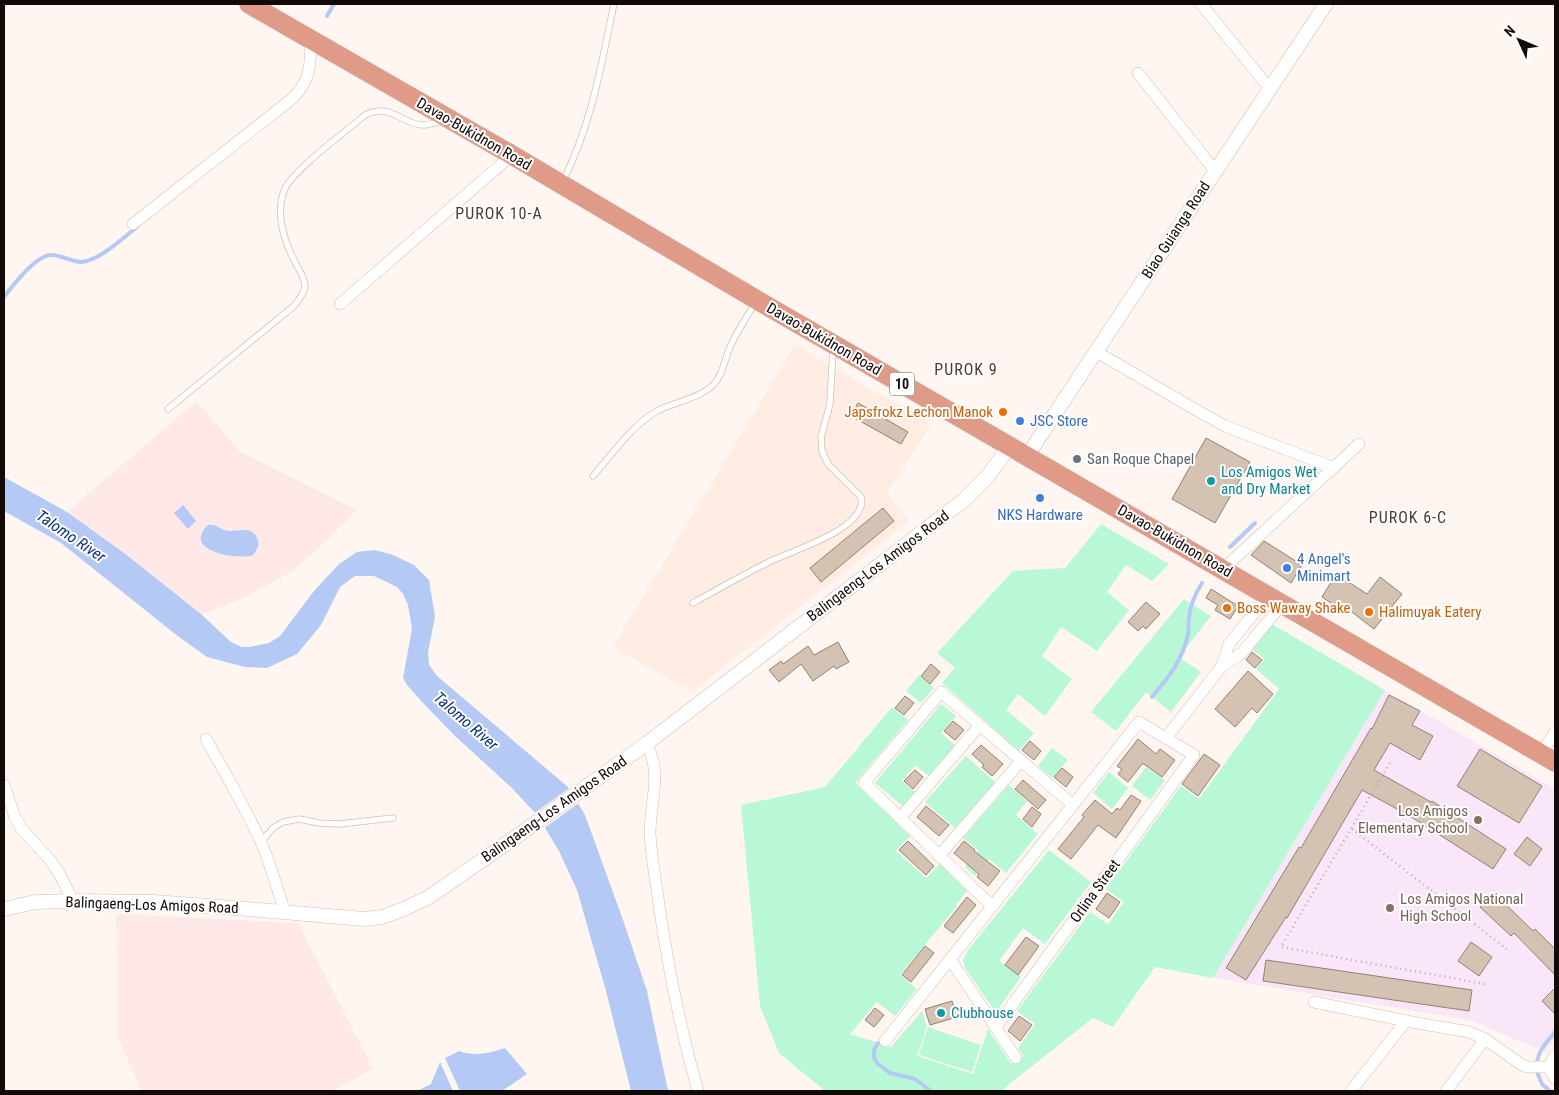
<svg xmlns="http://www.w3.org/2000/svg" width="1559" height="1095" viewBox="0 0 1559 1095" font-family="'Roboto Condensed',sans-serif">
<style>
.commercial{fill:#fee8e8}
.built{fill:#ffece2}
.education{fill:#f9e7f9}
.green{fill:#b9f8d7}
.water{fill:#b4caf4}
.pier{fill:#fff6f1}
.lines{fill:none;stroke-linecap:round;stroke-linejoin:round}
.stream{stroke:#b4caf4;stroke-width:4}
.building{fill:#d4c2b2;stroke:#928272}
.service-casing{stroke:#d4beb1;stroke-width:7}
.minor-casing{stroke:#d4beb1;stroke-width:12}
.tertiary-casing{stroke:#d4beb1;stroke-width:15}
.trunk-casing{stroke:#d4d3d2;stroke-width:20}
.path{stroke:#b6aea9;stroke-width:2.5;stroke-dasharray:1 4;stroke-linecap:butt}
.service{stroke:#fff;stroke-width:5.5}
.minor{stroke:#fff;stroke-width:11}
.tertiary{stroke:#fff;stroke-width:14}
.trunk{stroke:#e09a88;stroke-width:19}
.food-dot{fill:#e8710a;stroke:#fff;stroke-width:2}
.shop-dot{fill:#3f7fe0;stroke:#fff;stroke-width:2}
.worship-dot{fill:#6b7280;stroke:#fff;stroke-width:2}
.culture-dot{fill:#0f9aa8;stroke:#fff;stroke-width:2}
.education-dot{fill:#8d6e63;stroke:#fff;stroke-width:2}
.labels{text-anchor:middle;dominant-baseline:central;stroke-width:4;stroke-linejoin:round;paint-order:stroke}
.shield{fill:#fff;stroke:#585451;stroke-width:1}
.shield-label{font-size:14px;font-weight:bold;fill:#110a07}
.street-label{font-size:15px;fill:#110a07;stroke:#fff}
.food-label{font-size:15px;fill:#c56008;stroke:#fff;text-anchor:start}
.shop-label{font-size:15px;fill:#366cbe;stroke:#fff;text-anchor:start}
.worship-label{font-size:15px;fill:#5b616d;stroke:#fff;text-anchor:start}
.culture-label{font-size:15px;fill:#0d838f;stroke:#fff;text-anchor:start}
.education-label{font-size:15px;fill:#785e54;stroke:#fff;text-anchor:end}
.neighbourhood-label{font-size:16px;letter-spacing:1px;fill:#4d3b31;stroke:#fff}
.water-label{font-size:16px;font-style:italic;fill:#0e317e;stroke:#fff}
</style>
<rect width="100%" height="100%" fill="#fff6f1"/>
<g class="commercial">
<polygon points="197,401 240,452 356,510 322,545 291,572 242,599 201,614 124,553 67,512"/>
<polygon points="116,914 298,923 373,1069 332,1091 141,1091 118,1037"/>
</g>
<polygon class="built" points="795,345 931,424 887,494 909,521 692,692 613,647"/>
<polygon class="education" points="1385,690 1555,789 1555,1040 1545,1052 1470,1020 1213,978"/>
<g class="green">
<polygon points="1101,524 1169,564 1152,581 1126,565 1107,592 1129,610 1097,651 1061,627 1042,656 1072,679 1045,716 1018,694 1006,710 1034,733 1019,751 942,683 955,668 937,653 1013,571 1065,568"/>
<polygon points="1184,599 1211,616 1179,657 1201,672 1171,712 1146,692 1116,731 1091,712"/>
<polygon points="1272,624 1385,690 1213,978 1155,967 1113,1027 1093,1018 1008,1085 1002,1091 825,1091 779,1053 760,1006 741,805 825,787 892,707 908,720 855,783 910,836 896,851 926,878 940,864 967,891 956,905 957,906 900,975 917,989 895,1016 877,1002 850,1034 891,1047 922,1011 927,1027 917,1056 973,1074 988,1029 1012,1065 1024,1056 1018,1048 1035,1024 1017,1011 1090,912 1108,924 1124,902 1106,889 1181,786 1199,799 1279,689 1256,669 1265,659 1252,649"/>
<polygon points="919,675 934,688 921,703 906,691"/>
<polygon points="941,704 956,716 941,733 956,746 930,777 915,765 902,781 916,793 904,807 875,783"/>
<polygon points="1052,748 1068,760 1052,778 1038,766"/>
<polygon points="966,756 995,782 955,828 925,802"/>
<polygon points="1146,767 1165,780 1150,800 1132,786"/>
<polygon points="1109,772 1128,788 1112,809 1093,793"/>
<polygon points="1009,785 1027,801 1016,815 1038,834 1006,873 989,859 975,876 965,867 978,850 963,838"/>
<polygon points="1049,850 1091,882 1045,944 1023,928 999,961 1021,977 998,1009 995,1010 992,1007 965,968 963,960 968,950"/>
<polygon points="928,1027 981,1045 972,1072 919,1055"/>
</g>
<g class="water">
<polygon points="4,477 67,512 124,553 201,614 231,642 242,647 249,647 269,643 280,636 314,591 339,564 357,552 375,550 393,555 414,565 429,580 435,617 428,652 429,665 437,676 568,787 585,815 623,920 647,991 668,1091 631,1091 606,991 577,890 559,851 537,815 512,788 455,736 422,702 407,685 403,678 412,629 408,605 403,594 397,587 374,576 355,576 340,587 321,625 297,654 267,668 245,667 207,657 179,637 61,543 4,511"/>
<polygon points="183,505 196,521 188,529 174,513"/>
<path d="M208,525C217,523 221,531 230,531C239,531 253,526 257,538C259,542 259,545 257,549C255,553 253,556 249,556C233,559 182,550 208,525Z"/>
<path d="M505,1048L527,1074L502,1091H460L445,1058L459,1051C475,1057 490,1053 505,1048Z"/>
<polygon points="440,1062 453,1091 417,1091 431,1084"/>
</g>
<polygon class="pier" points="571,787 580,802 543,829 533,814"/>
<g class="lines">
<g class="stream">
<polyline points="327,16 334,4"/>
<path d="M4,297C13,285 35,257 50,255C60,254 71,262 81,262C99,261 123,238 137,227"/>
<polyline points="1230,547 1255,523"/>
<path d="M1152,697C1169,677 1183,659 1188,634C1189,629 1188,623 1189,618C1190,605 1195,594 1202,583"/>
<polyline points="878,1043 874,1050 874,1058 878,1064 890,1073 915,1079 931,1091"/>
<path d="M1537,1062C1539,1049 1547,1042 1555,1032"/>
<polyline points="1537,1072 1542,1084 1550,1091"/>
</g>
</g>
<g class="building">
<polygon points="858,403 908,432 901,444 851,416"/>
<polygon points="1206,438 1250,462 1215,523 1172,499"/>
<polygon points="883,508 894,521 821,582 810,568"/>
<polygon points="1264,541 1302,565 1291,583 1251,555"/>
<polygon points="1336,574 1367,594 1380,577 1402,594 1374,629 1340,603 1337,607 1322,597"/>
<polygon points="1211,589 1238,606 1230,619 1215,610 1218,605 1206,598"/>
<polygon points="1146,602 1160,614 1146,629 1143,626 1138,631 1128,622"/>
<polygon points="838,642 849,662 836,669 834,666 813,681 801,664 779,682 769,670 781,661 783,664 808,646 814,655"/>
<polygon points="1252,652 1262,660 1255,668 1246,660"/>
<polygon points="931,664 940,672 930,684 921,676"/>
<polygon points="1248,671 1273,694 1257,713 1252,708 1235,727 1215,709"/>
<polygon points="1389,695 1420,711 1412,725 1433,736 1420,760 1390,743 1374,770 1431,802 1432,801 1506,849 1493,869 1410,816 1362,790 1287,918 1286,917 1246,980 1226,968 1299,847 1301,848 1371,728 1372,729"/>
<polygon points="905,696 914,703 904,715 895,708"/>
<polygon points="953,721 964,730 955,740 944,731"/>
<polygon points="1138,739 1156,754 1160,749 1175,760 1162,777 1144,764 1142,764 1128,782 1118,774 1122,769 1117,766"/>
<polygon points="1030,741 1041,751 1034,760 1022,750"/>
<polygon points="981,745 1003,764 992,776 982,767 984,765 972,754"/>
<polygon points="1480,749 1542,786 1519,823 1457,786"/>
<polygon points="1204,754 1220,765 1198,796 1182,784"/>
<polygon points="1062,768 1073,777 1066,787 1054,777"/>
<polygon points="915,770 923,777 913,789 904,781"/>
<polygon points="1023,780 1046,800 1038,809 1015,789"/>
<polygon points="1131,795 1141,801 1116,838 1098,825 1071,859 1058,849 1084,817 1082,815 1095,800 1112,814 1117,808 1120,810"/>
<polygon points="926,806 949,825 939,836 917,817"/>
<polygon points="1032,807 1041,814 1032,827 1023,819"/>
<polygon points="1527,837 1542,849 1530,866 1514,854"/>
<polygon points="908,841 934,866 926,875 899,850"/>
<polygon points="964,841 975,850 974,851 1000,871 988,886 977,877 979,874 954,853"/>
<polygon points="1107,893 1120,902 1109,918 1096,909"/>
<polygon points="1494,893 1533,931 1535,929 1555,949 1555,975 1514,933 1511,936 1480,907"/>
<polygon points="967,897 976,905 953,933 944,926"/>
<polygon points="1026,937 1039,946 1018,975 1005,965"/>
<polygon points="1471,942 1492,957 1479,976 1458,961"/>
<polygon points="925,946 934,953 911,982 902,975"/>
<polygon points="1266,960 1472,990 1469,1011 1263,981"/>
<polygon points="1555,988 1555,1014 1542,1001"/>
<polygon points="952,1001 957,1017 930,1025 925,1009"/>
<polygon points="875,1008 884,1015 874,1027 865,1020"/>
<polygon points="1019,1016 1032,1025 1020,1041 1008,1031"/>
</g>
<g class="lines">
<g class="service-casing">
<g id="service">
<path d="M563,181C592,123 601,66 614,4"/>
<path d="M168,409L294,306C298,301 304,294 305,286C305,277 297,267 293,258C283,238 276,212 284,191C290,172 348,130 365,115C391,102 400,124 423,125C429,125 436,122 442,121"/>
<path d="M593,476C611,456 632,425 657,411C674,402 702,398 715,383C724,372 725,357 731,345C738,330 747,316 756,302"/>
<path d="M693,603C718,589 743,575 769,562C790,551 869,529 861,497L828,464L822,451L821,437L830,404L833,349"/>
<polyline points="261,842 273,828 283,822 299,819 319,823 339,824 393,818"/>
</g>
</g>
<g class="minor-casing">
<g id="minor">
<polyline points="1201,4 1270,89"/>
<polyline points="1138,73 1215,171"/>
<path d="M133,224L293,98C312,78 310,65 311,39"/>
<polyline points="340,304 512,155"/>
<polyline points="1095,351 1198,411 1225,426 1334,468"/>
<polyline points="1223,569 1359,444"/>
<polyline points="1222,666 1229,644 1269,595"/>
<polyline points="1166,738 1222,666 1241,654 1283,603"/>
<path d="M206,739C225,773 245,807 261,842C271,865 277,889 285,912"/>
<path d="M646,744C663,771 650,803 650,833C651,857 656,881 659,905C668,966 681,1032 698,1091"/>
<polyline points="1541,754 1555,732"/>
<polyline points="4,785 15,817 21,828 50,860 59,873 73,901"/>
<polyline points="900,818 980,725"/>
<polyline points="939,856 1021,761"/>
<polyline points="992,906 864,783 941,692 1073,805"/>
<polyline points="950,959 1016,1058"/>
<polyline points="1314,1002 1406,1021 1469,1032 1485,1039 1522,1065 1527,1067 1549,1067"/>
<polyline points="885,1041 1139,722 1194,755 996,1027"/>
<polyline points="1555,1055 1549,1067 1551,1073 1555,1079"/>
<polyline points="1351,1091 1406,1021"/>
<polyline points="1446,1091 1485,1039"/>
</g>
</g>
<g class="tertiary-casing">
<g id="tertiary">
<polyline points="1027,456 1326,4"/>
<polyline points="4,909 35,902 73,901 153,902 248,909 364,919 382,917 404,909 429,897 513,839 646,744 964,500 987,477 1010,446"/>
</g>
</g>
<g class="trunk-casing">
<polyline id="trunk" points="249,4 512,155 757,300 1555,762"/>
</g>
<g class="path">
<polyline points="1390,763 1281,947 1485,984"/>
<polyline points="1352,829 1509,951"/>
</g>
<use href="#service" class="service"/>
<use href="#minor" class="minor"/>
<use href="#tertiary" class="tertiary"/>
<use href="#trunk" class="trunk"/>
</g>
<g class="food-dot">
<circle cx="1003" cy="412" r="5"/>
<circle cx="1227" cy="608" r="5"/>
<circle cx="1369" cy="612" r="5"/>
</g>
<g class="shop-dot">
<circle cx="1020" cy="421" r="5"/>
<circle cx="1040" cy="498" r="5"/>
<circle cx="1287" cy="568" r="5"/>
</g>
<circle class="worship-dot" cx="1077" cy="459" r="5"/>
<g class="culture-dot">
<circle cx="1211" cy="481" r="5"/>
<circle cx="941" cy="1013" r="5"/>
</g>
<g class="education-dot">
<circle cx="1478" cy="820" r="5"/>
<circle cx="1390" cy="908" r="5"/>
</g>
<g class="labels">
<rect class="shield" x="889.5" y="372.5" width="25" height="23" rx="4"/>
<g class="shield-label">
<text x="902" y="384">10</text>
</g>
<g class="street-label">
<text transform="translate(474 134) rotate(30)">Davao-Bukidnon Road</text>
<text transform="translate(1176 230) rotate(-57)">Biao Guianga Road</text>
<text transform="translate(824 339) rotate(30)">Davao-Bukidnon Road</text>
<text transform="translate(1175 541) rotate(30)">Davao-Bukidnon Road</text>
<text transform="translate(878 566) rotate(-37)">Balingaeng-Los Amigos Road</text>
<text transform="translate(554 809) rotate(-35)">Balingaeng-Los Amigos Road</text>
<text transform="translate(1095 891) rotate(-54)">Orlina Street</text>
<text transform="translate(152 905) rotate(2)">Balingaeng-Los Amigos Road</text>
</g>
<g class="food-label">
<text x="993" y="412" text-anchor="end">Japsfrokz Lechon Manok</text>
<text x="1237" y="608">Boss Waway Shake</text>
<text x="1379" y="612">Halimuyak Eatery</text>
</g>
<g class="shop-label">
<text x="1030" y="421">JSC Store</text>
<text x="1040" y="515" text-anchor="middle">NKS Hardware</text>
<text x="1297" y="559">4 Angel's<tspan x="1297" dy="17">Minimart</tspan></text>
</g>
<g class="worship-label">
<text x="1087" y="459">San Roque Chapel</text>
</g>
<g class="culture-label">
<text x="1221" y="472">Los Amigos Wet<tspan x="1221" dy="17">and Dry Market</tspan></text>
<text x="951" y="1013">Clubhouse</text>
</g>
<g class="education-label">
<text x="1468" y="811">Los Amigos<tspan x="1468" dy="17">Elementary School</tspan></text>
<text x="1400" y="899" text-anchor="start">Los Amigos National<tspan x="1400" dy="17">High School</tspan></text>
</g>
<g class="neighbourhood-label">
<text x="499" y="213">PUROK 10-A</text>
<text x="966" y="369">PUROK 9</text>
<text x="1408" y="517">PUROK 6-C</text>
</g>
<g class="water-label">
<text transform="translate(71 536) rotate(34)">Talomo River</text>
<text transform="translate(466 721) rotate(41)">Talomo River</text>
</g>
</g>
<rect width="1559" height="1095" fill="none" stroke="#110a07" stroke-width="10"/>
<g transform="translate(1519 40) rotate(314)" stroke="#ffffff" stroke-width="4" paint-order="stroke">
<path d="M0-4L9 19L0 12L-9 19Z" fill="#110a07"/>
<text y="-8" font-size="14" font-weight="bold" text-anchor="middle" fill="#110a07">N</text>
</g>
</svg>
